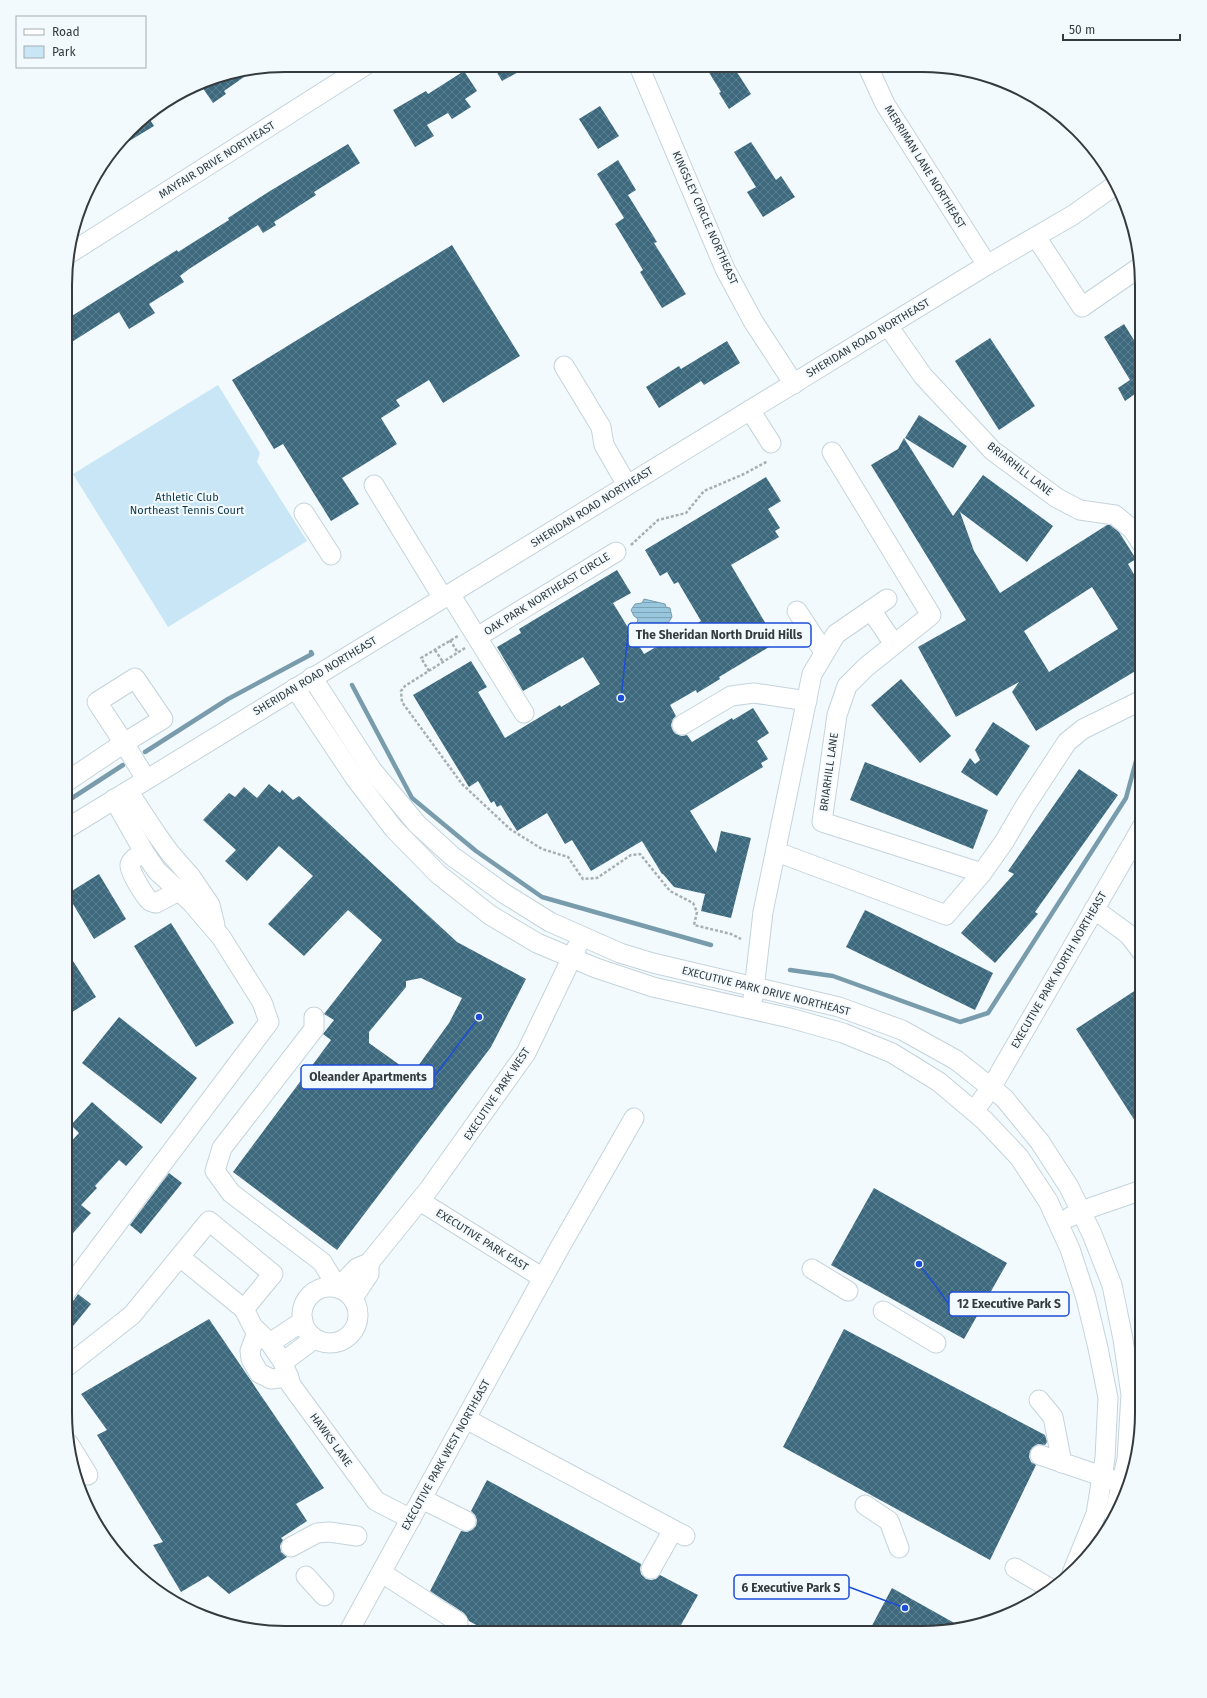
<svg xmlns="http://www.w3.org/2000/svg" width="1207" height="1698" viewBox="0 0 1207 1698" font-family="'Fira Sans',sans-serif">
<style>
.green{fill:#c8e6f5}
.water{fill:url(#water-rules);stroke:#799cad}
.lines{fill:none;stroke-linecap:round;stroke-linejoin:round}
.stream{stroke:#799cad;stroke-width:4.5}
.building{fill:url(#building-cross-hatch);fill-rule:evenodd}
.minor-casing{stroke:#c4d4dc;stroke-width:21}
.path{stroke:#a8afb2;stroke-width:2.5;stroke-dasharray:3 2;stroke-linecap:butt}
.minor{stroke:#fff;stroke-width:19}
.labels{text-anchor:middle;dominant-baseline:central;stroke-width:4;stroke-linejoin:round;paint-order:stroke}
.street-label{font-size:11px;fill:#343a3e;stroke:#f3fafd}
.park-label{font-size:11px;fill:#0e3848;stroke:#f3fafd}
.rim{fill:none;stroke:#343a3e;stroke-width:2}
.leader{fill:none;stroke:#1d4ed8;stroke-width:1.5}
.callout-dot{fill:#1d4ed8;stroke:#f3fafd;stroke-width:1.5}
.callout{fill:#f3fafd;stroke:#1d4ed8;stroke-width:1.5}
.callout-label{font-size:12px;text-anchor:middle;font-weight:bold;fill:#343a3e}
</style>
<defs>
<pattern id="water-rules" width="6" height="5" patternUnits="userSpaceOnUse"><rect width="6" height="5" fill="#97c6dd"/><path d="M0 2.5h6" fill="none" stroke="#7ca2b5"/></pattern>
<pattern id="building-cross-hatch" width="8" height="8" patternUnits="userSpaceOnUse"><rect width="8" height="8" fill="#3c697d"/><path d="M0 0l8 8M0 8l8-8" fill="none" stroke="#5e808f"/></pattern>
</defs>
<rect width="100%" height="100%" fill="#f3fafd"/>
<polygon class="green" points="218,385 260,453 257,462 307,541 168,627 73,474"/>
<polygon class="water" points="644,599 665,604 666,607 670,608 672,617 666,626 661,625 660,627 637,623 638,619 634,616 631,610 635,604 642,603"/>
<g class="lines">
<g class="stream">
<polyline points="352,685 412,798 476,851 542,897 711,945"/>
<polyline points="145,752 228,699 312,654 311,652"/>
<polyline points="66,802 123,765"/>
<polyline points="790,970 833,976 960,1022 988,1013 1126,798 1142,739"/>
</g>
</g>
<g class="building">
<polygon points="493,66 529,66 502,81"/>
<polygon points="705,66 733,66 751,94 729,109 719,93 721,92"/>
<polygon points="254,70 224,91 226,94 213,103 200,84 214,77"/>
<polygon points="464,71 477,91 465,99 471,107 452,119 448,113 427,125 434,136 415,147 393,110 426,91 428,94"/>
<polygon points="600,106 619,136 598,149 579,119"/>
<polygon points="147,115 154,126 121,146 120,144 140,119"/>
<polygon points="751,142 776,180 781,176 795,197 763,217 747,192 756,187 734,152"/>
<polygon points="348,144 360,163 314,192 316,195 274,222 276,225 263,233 258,225 189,269 180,276 184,282 149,304 155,313 129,329 119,312 67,345 67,319 177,250 178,252 229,220 228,218 270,191"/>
<polygon points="618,160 636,190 628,195 657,242 654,243 686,294 662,308 640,272 643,270 615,224 624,218 597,174"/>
<polygon points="452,245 520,356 443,403 429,380 396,400 400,406 381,418 397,444 342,478 359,504 331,521 283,444 274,449 232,380"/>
<polygon points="1124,324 1142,353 1142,398 1138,392 1125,401 1118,388 1130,380 1104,337"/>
<polygon points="990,338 1035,406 999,430 955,361"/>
<polygon points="727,341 740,363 704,385 701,381 659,408 646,387 679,366 681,369"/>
<polygon points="919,415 967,446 953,468 905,438"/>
<path d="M904,438L953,516L983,475L1053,526L1027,562L960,512L974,551L1000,593L1107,525H1110L1119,532L1136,559L1128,564L1142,588V667L1036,731L1012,692L1019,682L956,717L918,647L966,620L871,465L898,449ZM1092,587L1118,629L1049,672L1024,631Z"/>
<polygon points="766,477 781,501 768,509 780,528 775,531 779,537 731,565 766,624 763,625 774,644 719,677 720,679 697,693 696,690 670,705 676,716 673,719 671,725 673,731 676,734 682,736 687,735 692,742 732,718 733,720 753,708 769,733 757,741 768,759 761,763 763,767 690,811 716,853 721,831 751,838 731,918 701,911 705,894 674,887 663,874 662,874 642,841 591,871 572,840 565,844 547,813 517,831 501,805 497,807 494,801 491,803 478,781 469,787 413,695 471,661 487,687 478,692 505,738 560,705 561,707 600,684 583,657 523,691 497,647 521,633 519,629 617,570 631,593 613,603 644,654 701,621 678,582 674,584 667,572 660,576 645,550"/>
<polygon points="901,679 951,736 920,763 871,705"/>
<polygon points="993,722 1030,746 997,796 961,772 970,758 975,764 980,760 975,750"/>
<polygon points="865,762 988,810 973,849 850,800"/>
<polygon points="1079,769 1118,795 1035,912 1038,914 995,963 961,933 1014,874 1008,871"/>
<path d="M269,784L280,793L282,790L293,800L299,796L457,942L526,979L491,1047L337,1250L233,1172L331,1040L323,1034L334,1020L324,1014L382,940L348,910L304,956L268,924L313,876L279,846L247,881L225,861L236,850L203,820L229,793L235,797L244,787L257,798ZM421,978L462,998L449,1023L418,1066L404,1068L369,1043V1032L406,987V981Z"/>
<polygon points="99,874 126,919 94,939 67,894"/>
<polygon points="865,910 993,973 975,1010 846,947"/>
<polygon points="171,923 234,1023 196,1047 134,946"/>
<polygon points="66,950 96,997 66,1016"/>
<polygon points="1136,990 1142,999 1142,1132 1076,1029"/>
<polygon points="119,1017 197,1078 161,1124 82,1063"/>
<polygon points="92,1102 143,1147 126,1166 119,1160 95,1186 97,1188 81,1205 91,1213 65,1242 65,1148 79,1133 71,1125"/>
<polygon points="169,1173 182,1183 141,1234 130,1225"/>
<polygon points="874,1188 1007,1263 964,1339 831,1265"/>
<polygon points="78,1294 91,1304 65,1336 65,1306 74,1300"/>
<polygon points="209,1319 324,1488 296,1504 307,1521 281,1538 283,1540 280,1546 281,1552 287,1557 229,1594 208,1576 181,1592 153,1545 163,1542 97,1435 107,1430 81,1394"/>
<polygon points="844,1329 1045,1435 1047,1442 1045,1445 1038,1444 1033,1447 1030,1451 1029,1457 1031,1462 1036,1465 990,1560 783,1447"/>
<polygon points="487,1480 641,1564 640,1569 641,1574 646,1579 651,1580 656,1579 660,1575 698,1595 677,1632 489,1632 469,1621 464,1613 430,1591 461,1531 467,1532 472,1530 476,1526 477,1520 475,1515 471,1511"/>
<polygon points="892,1588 965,1629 923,1633 868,1633"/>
</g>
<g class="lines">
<g class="minor-casing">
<g id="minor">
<polyline points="639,66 725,269 753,321 794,384"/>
<polyline points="868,67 885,104 987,265"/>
<polyline points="1036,237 1082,307 1140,267"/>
<polyline points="67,255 366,65"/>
<polyline points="888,326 923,376 993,451 1057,498 1080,510 1115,515 1133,530 1142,544"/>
<polyline points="564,366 601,427 604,445 627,485"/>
<polyline points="750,410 771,443"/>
<polyline points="832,452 931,615 866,667 847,686 837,715 822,822 982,873 1004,842 1025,806 1067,742 1083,729 1142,700"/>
<polyline points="374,485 443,598"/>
<polyline points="304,513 331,555"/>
<polyline points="450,594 524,713"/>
<polyline points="871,610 894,644"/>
<polyline points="797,611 824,652"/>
<polyline points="477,637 616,552"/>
<polyline points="312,677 372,770 417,824 452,856 505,894 550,922 620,953 653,963 839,1007 902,1030 956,1060 1004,1098 1040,1142 1069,1187 1092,1234 1112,1285 1123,1339 1131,1395 1127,1459 1114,1516"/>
<polygon points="135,678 163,719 124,743 97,702"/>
<polyline points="295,688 355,778 394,829 438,874 490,915 537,943 596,968 653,987 790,1018 843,1033 892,1053 939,1082 984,1120 1019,1157 1048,1201 1070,1249 1086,1298 1098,1348 1108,1398 1105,1458 1096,1514 1072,1573"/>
<polyline points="682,725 731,696 754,693 807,701"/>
<polyline points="66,782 124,743 146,779"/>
<polyline points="128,791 157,835 170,853 191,877 210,905 215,925"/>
<polyline points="66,829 987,265 1073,215 1117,184"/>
<path d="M144,852C140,855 131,859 130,865C129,871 145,897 150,901C152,902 154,903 156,903L190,885"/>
<polyline points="777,852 946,915 982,873"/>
<polyline points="1094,909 1128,934 1142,952"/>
<polyline points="753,998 763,912 812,674 836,634 887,599"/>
<polyline points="314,1017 314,1029 222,1148 215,1171 231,1193 322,1262 338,1288 357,1268 369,1263 429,1189 526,1053 577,947"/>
<polyline points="974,1111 991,1088 1142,827"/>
<polyline points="420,1201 543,1278"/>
<polyline points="1070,1217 1081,1211 1142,1190"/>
<polyline points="812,1269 848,1291"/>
<circle cx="330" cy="1315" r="28"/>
<polyline points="65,1293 269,1022 262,1002 221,937 191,902 157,871 144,852 114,799"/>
<polyline points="353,1298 369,1274 369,1263"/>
<polyline points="244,1309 253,1327 270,1343 283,1362 291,1385 376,1501 411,1519"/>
<polyline points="883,1311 936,1343"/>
<polyline points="257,1332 250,1351 251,1359 259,1373 271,1379 289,1377"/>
<polyline points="270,1343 303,1321"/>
<polyline points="283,1362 314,1339"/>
<polyline points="65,1368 132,1315 209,1221 273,1274 244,1309 180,1257"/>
<polyline points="1039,1400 1053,1417 1062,1463"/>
<polyline points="466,1419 685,1536"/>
<polyline points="69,1444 88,1475"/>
<polyline points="1040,1455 1113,1480"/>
<polyline points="422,1499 466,1521"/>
<polyline points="865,1505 889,1521 899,1548"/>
<polyline points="291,1547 317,1533 329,1532 357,1536"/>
<polyline points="1015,1568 1051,1589"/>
<polyline points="651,1569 673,1530"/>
<polyline points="382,1573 458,1622"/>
<polyline points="306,1576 324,1596"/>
<polyline points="349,1631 560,1247 634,1118"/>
</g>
</g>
<g class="path">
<polyline points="631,545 658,520 686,513 704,491 744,474 768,461"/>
<polyline points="450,640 458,653"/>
<polyline points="465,648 405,686 401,691 402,702 462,784 510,829 542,849 568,857 583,879 597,878 631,855 640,854 670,891 693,903 697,912 694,925 731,934 741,939"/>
<polyline points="435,650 443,662"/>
<polyline points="429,671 421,658 458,636"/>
</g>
<use href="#minor" class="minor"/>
</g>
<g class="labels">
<g class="street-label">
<text transform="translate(217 160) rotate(-32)">MAYFAIR DRIVE NORTHEAST</text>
<text transform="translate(925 167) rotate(58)">MERRIMAN LANE NORTHEAST</text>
<text transform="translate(705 218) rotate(66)">KINGSLEY CIRCLE NORTHEAST</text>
<text transform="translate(868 338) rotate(-31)">SHERIDAN ROAD NORTHEAST</text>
<text transform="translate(1020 469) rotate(38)">BRIARHILL LANE</text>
<text transform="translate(592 507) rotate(-32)">SHERIDAN ROAD NORTHEAST</text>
<text transform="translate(547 594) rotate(-32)">OAK PARK NORTHEAST CIRCLE</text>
<text transform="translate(315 676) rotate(-31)">SHERIDAN ROAD NORTHEAST</text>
<text transform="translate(829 772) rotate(-82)">BRIARHILL LANE</text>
<text transform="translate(1059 970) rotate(-60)">EXECUTIVE PARK NORTH NORTHEAST</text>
<text transform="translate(766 991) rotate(14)">EXECUTIVE PARK DRIVE NORTHEAST</text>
<text transform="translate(497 1094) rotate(-56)">EXECUTIVE PARK WEST</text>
<text transform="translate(482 1240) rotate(32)">EXECUTIVE PARK EAST</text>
<text transform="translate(331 1440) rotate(54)">HAWKS LANE</text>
<text transform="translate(446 1455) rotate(-61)">EXECUTIVE PARK WEST NORTHEAST</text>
</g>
<g class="park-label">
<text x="187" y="497">Athletic Club<tspan x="187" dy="13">Northeast Tennis Court</tspan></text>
</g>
</g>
<path d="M0 0H1207V1698H0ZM285 72H922A213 213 0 0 1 1135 285V1413A213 213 0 0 1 922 1626H285A213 213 0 0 1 72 1413V285A213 213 0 0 1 285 72Z" fill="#f3fafd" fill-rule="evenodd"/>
<path class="rim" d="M285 72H922A213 213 0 0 1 1135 285V1413A213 213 0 0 1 922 1626H285A213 213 0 0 1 72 1413V285A213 213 0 0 1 285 72Z"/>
<path class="leader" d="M621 698L628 635M479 1017L434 1077M919 1264L949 1304M905 1608L849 1587"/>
<g class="callout-dot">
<circle cx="621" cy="698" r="4"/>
<circle cx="479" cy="1017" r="4"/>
<circle cx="919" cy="1264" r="4"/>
<circle cx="905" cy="1608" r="4"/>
</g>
<g class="callout">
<rect x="628" y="623" width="183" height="24" rx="4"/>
<rect x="301" y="1065" width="133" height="24" rx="4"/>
<rect x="949" y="1292" width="120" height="24" rx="4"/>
<rect x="734" y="1575" width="115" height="24" rx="4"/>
</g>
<g class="callout-label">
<text x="719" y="639">The Sheridan North Druid Hills</text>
<text x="368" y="1081">Oleander Apartments</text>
<text x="1009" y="1308">12 Executive Park S</text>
<text x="791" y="1592">6 Executive Park S</text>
</g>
<rect x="16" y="16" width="130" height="52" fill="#f3fafd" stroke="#a7adb1"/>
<rect x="24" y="29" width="20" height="6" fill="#ffffff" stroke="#a7adb1"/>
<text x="52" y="36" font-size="12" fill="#343a3e">Road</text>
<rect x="24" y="46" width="20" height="12" fill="#c8e6f5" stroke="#a7adb1"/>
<text x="52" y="56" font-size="12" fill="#343a3e">Park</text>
<path d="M1063 34v6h117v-6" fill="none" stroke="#343a3e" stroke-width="2"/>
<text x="1069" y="34" font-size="12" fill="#343a3e" stroke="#f3fafd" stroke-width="3" paint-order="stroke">50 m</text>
</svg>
